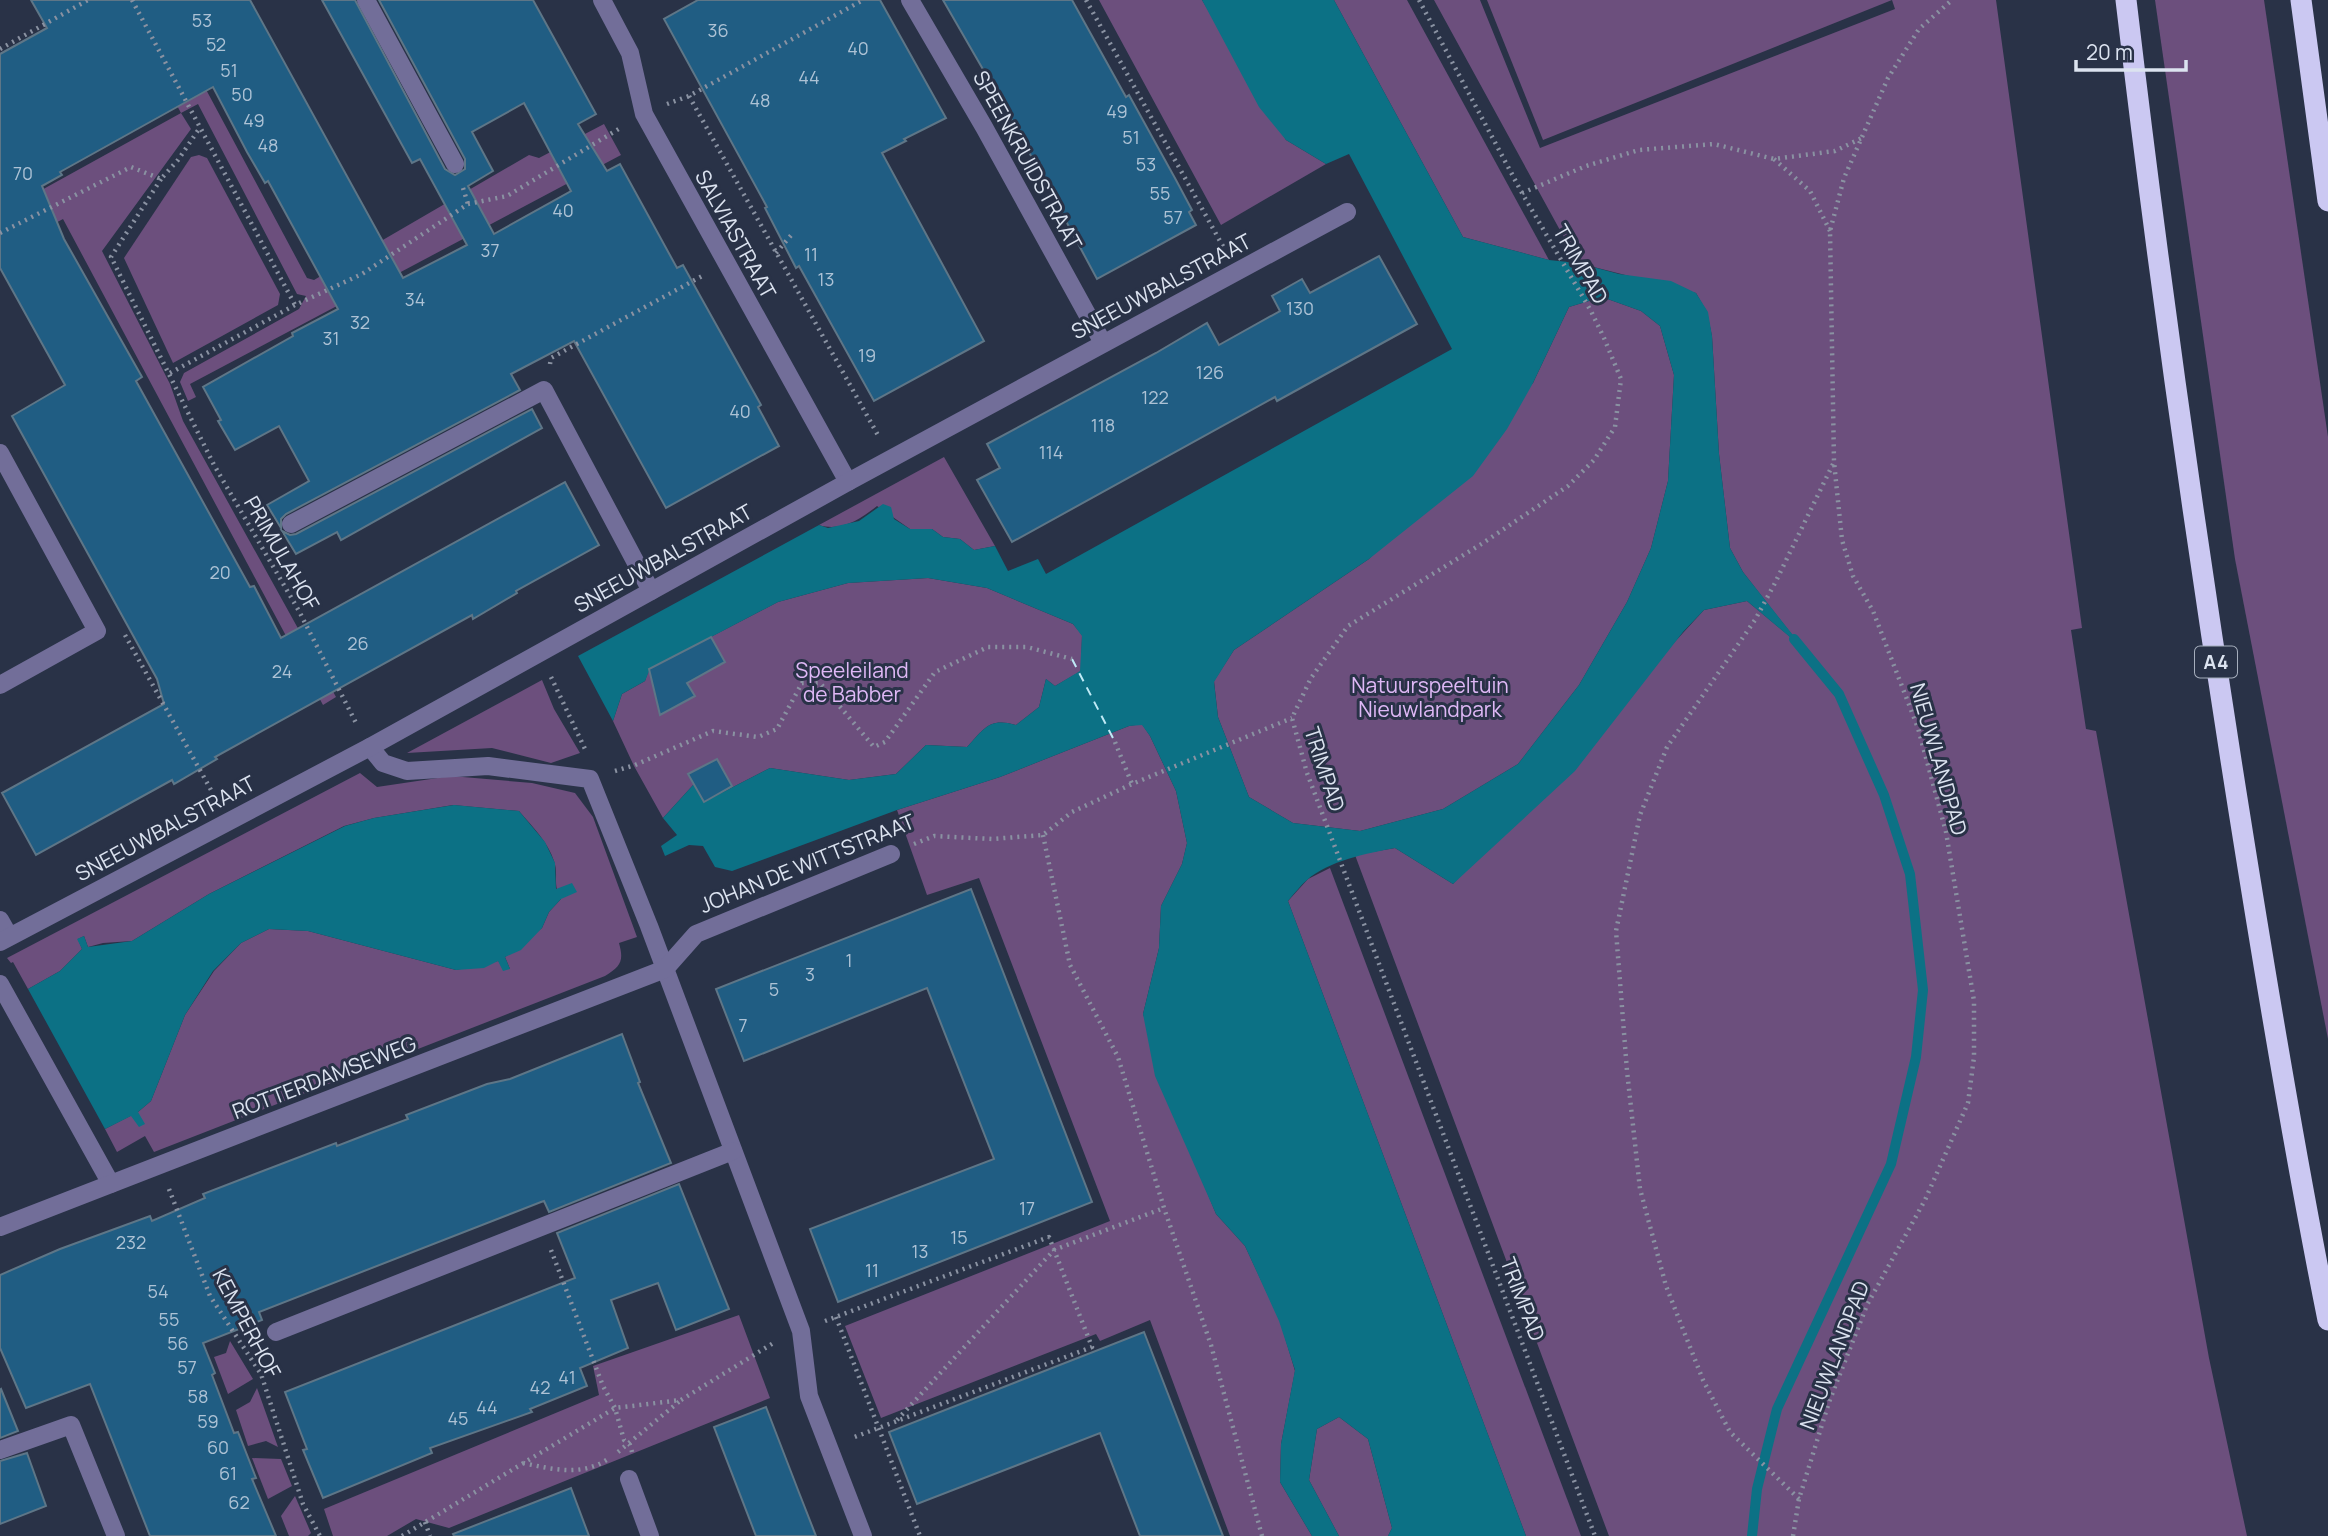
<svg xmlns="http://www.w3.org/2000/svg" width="2328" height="1536" viewBox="0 0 2328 1536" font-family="Manrope,sans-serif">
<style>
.green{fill:#6c4f7d}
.water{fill:#0c7185;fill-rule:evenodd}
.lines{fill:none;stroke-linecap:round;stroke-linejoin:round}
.stream{stroke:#0c7185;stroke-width:10}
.ferry{stroke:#bfeaf6;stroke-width:2;stroke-dasharray:9 7;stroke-linecap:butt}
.building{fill:#205d83;stroke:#5e7687;stroke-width:2;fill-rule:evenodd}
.path{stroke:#8a92a2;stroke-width:4.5;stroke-dasharray:2 5;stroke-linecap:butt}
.minor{stroke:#726e99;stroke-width:18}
.highway{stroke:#cbc8f2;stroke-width:21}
.labels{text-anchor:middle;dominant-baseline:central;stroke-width:6;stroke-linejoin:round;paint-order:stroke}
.number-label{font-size:18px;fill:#adc2d5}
.shield{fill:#293247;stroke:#a6aebd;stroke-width:2}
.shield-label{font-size:19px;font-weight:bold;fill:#dce3f0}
.street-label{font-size:21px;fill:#dce3f0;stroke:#293247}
.park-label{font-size:21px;fill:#dfb8f6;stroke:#293247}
</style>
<rect width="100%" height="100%" fill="#293247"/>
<g class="green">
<polygon points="120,0 158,0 307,278 314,280 529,155 539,158 604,124 621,155 190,384 196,397 188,401 180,382 184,373 299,309 306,296 297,294 198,104 181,113 191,129 102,251 170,384 183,421 336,697 323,705 63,219 0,253 0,213 181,113"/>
<polygon points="1099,0 1202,0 1286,140 1326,164 1221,225"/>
<polygon points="1334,0 1407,0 1549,260 1463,237"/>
<polygon points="1434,0 1480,0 1540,148 1895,9 1892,0 1996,0 2082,628 2071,630 2086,729 2096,731 2209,1358 2247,1536 1609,1536 1355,855 1395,848 1453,884 1704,610 1747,601 1800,645 1743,572 1730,548 1719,454 1712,336 1707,312 1696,293 1578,263"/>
<polygon points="1487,0 1892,0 1543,140"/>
<polygon points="2155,0 2264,0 2328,437 2328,1039 2235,559"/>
<polygon points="199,155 207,158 280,294 278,305 173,363 124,258 191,157"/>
<polygon points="1602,297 1641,311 1660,326 1674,375 1668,481 1651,548 1627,602 1579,685 1518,764 1443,809 1360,831 1293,823 1249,797 1218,717 1214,681 1234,650 1369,559 1533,383 1569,307"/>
<path d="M944,457L995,546L974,550L960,539L943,537L932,529H910L877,506C861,519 841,532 819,525Z"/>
<path d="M928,578L987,588L1073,624L1082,635L1081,671L1055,686L1046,679L1039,707L1016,725C989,717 984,729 967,747L926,745L896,774L849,780L770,768L704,802L694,784L663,818L634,766L613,721L622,694L645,681L649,669L778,602L848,583Z"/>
<polygon points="542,680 554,709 580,753 551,763 492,748 407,753"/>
<polygon points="1142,724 1150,736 1176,791 1187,843 1182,864 1161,906 1159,948 1143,1014 1197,1168 1216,1214 1245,1246 1280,1321 1295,1371 1281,1444 1280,1482 1312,1536 1230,1536 1150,1320 1100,1341 1096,1334 881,1418 845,1326 1110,1221 979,878 927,895 897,810 1000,777 1129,726"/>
<path d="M360,773L377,787L451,776L532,783L575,793L593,817L637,937L619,943C624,961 621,966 605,976L154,1152L145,1136L117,1152L105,1129L138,1112L151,1101L185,1015L214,971L241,943L269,929L308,931L456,970L498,961L510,969L505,957L542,928L549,912L561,899C552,884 559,875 554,861C548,842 532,826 519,811L453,805L374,818L344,826L209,894L132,941L103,943L88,947L84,936L78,939L82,949L60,971L28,989L13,962L11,963L7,958Z"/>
<polygon points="1330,868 1581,1536 1526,1536 1288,901 1308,879"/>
<polygon points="739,1315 770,1398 449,1528 416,1519 387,1536 333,1536 324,1509 599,1395 593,1366"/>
<polygon points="230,1341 253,1379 228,1394 214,1357 226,1353"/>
<polygon points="257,1388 278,1447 266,1441 248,1446 236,1410 250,1402"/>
<polygon points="1339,1417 1368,1439 1392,1528 1388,1536 1339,1536 1309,1480 1317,1429"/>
<polygon points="252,1458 281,1459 292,1486 268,1499"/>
<polygon points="295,1496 311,1533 308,1536 289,1536 281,1516"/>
</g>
<g class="water">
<path d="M1202,0H1334L1463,237L1549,260L1578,263L1619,274L1671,281L1696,293L1708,312L1712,336L1719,454L1730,548L1743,572L1804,649L1747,601L1704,610L1683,632L1575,771L1453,884L1395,848C1368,853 1328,861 1307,880C1300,886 1294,894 1288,901L1526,1536H1388L1392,1528L1368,1439L1339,1417L1317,1429L1309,1480L1339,1536H1312L1280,1482L1281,1444L1295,1370L1279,1321L1245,1246L1216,1214L1155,1076L1143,1014L1159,948L1161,906L1182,864L1187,843L1176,791L1150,736L1142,725L1129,726L1000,777L897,810L732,871L715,867L703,846L689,845L665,856L661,846L677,835L663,818L694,784L704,802L770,768L849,780L896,774L926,745L967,747C984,729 989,717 1016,725L1039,707L1046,679L1055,686L1080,671L1082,636L1073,624L987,588L928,578L848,583L778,602L650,669L645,681L622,694L613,721L578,656L819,525L828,528L859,521L883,504L891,507L894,519L910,529H932L943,537L960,539L974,550L995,546L1008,571L1038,559L1046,574L1452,349L1349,154L1326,164L1286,140L1259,107ZM1602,297L1641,311L1660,326L1674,375L1668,481L1651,548L1627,602L1579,685L1518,764L1443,809L1360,831L1293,823L1249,797L1218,717L1214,682L1234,650L1369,559L1473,476L1507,429L1533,383L1569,307Z"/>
<polygon points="454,805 519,811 545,842 555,863 556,889 572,883 577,892 561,899 549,912 542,928 521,950 505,957 510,969 503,971 498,961 484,968 456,970 308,931 269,929 241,943 213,971 185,1015 151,1101 138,1112 145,1124 139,1127 131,1116 105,1129 28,989 60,971 82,949 77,939 84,936 88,947 132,941 209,894 345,826 374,818"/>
</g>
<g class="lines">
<polyline class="stream" points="1752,1536 1757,1489 1777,1409 1891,1164 1916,1057 1923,990 1910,874 1884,795 1839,694 1794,639"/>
<polyline class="ferry" points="1072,659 1115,742"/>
</g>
<g class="building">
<path d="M31,0H250L403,278L467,245L420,159L412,163L322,0H355L445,169L455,175L465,169V159L379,0H533L596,114L578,124L607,171L620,164L677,268L683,265L703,301L761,405L758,407L779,446L666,508L574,341L511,374L520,390L286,514L281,519V528L267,505L309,481L279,426L235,450L218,421L221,420L203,387L293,336L292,333L338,309L268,181L265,183L247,152L213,87L60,172L62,175L42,186L64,239L142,377L136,381L250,587L254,586L281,638L565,482L599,545L516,591L517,593L473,619L472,615L215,757L217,759L174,784L172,780L36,855L2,793L164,704L157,679L12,416L65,385L0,268V54L47,28ZM524,103L571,191L494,234L468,186L493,171L472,132Z"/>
<polygon points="698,0 880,0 946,118 904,139 906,141 882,153 984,341 874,401 799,266 796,268 765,208 767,207 664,19"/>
<polygon points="943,0 1072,0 1126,97 1129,95 1176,180 1192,210 1189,212 1196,225 1097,279 1007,111"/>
<polygon points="1379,256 1417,324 1277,401 1275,397 1012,542 977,480 1000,468 987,444 1156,353 1207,323 1219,345 1280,311 1272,296 1302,279 1310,293"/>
<polygon points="532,409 542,428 341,540 337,532 296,554 282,531 290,535 296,534"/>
<polygon points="711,637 725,662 687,683 695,696 660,715 649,669"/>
<polygon points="717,759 732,786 704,802 688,774"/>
<polygon points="971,889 1092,1202 838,1302 810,1229 994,1159 927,988 744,1061 716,989"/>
<polygon points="622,1034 640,1082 638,1083 671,1163 549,1212 544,1201 541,1202 259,1312 262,1320 203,1343 215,1373 212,1375 234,1433 238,1432 256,1478 252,1479 276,1536 150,1536 90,1384 26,1408 0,1348 0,1275 60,1249 150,1216 152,1221 205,1198 203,1194 336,1143 337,1146 368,1134 408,1119 406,1115 487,1084 510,1079"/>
<polygon points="679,1184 729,1309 676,1330 658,1283 611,1300 628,1348 580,1368 587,1386 530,1409 532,1412 430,1448 432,1453 323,1498 303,1450 307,1449 285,1392 575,1278 557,1233"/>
<polygon points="1144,1332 1223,1536 1140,1536 1100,1433 917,1504 889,1432"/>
<polygon points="1,1389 18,1431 0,1438 0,1390"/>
<polygon points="766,1407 798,1490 816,1536 756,1536 714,1427"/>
<polygon points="27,1453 46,1506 0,1524 0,1461"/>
<polygon points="571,1488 589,1536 454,1536 453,1534"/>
</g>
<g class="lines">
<g class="path">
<polyline points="132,0 295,305"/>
<polyline points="1086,0 1225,250"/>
<polyline points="1419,0 1522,193 1591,311 1604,338 1621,379 1615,427 1594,460 1568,486 1483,543 1348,626 1311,678 1292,718 1307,773 1595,1536"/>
<polyline points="0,49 88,0"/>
<polyline points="689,96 879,437"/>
<polyline points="667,104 689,96 863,0"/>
<polyline points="1774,159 1810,191 1830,231"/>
<polyline points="161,179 111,257 214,465 299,611 357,725"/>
<polyline points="463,188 468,204"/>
<polyline points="1522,193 1586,166 1639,150 1714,144 1774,159 1835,151 1864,137"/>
<polyline points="0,233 131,167 161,179 178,160 199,129"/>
<polyline points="776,253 793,233"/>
<polyline points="550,364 551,358 704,275"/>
<polyline points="170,373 295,305 362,274 468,204 507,196 622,127"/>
<polyline points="125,635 216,799"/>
<polyline points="551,677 586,751"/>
<polyline points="1115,742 1132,784"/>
<polyline points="615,771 635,765 713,731 758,737 777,729 802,683 820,683 874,747 885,742 935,672 988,647 1027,647 1072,659"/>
<polyline points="1043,835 1070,965 1118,1057 1164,1208 1211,1345 1262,1536"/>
<polyline points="914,844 934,836 992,839 1043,835 1072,812 1132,784 1292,718"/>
<polyline points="169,1189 210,1296 261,1374 303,1504 320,1536"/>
<polyline points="551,1250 603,1386 615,1408 624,1440 630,1445 632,1452"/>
<polyline points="836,1317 920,1536"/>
<polyline points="825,1321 1049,1237 1092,1347 852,1438"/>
<polyline points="897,1420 1054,1250 1164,1208"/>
<polyline points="618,1452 681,1400"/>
<path d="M523,1463C552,1469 581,1477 608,1459"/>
<polyline points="1799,1499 1730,1432 1703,1380 1666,1286 1640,1189 1627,1071 1616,931 1640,815 1667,747 1755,620 1775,583 1834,462"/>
<polyline points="425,1522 430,1536"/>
<polyline points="402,1536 615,1408 681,1400 775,1342"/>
<polyline points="1793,1536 1799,1499 1829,1402 1867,1305 1925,1200 1968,1103 1974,1057 1974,1001 1946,832 1918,728 1873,611 1853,576 1842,540 1834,462 1830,231 1844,178 1888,78 1919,29 1952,0"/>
</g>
<g class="minor">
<polyline points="366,0 455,164"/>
<polyline points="602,0 630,53 644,114 848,482"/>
<polyline points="910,0 984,127 1103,343"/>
<polyline points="0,453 97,631 0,685"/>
<polyline points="291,524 544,390 651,591"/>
<polyline points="370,747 383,763 407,771 488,766 590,779 649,926 801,1331 809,1396 863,1536"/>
<polyline points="0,920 9,936"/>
<polyline points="0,942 370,747 848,482 1347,212"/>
<polyline points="0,984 111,1184"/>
<polyline points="0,1227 665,969 696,934 891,854"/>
<polyline points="276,1332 733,1151"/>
<polyline points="0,1450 71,1425 116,1536"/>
<polyline points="629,1479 650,1536"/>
</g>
<g class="highway">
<path d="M2126,0C2158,271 2196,541 2239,811C2266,981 2294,1151 2328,1320"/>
<polyline points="2301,0 2328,201"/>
</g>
</g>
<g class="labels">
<g class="number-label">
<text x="202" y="20">53</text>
<text x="718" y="30">36</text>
<text x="216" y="44">52</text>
<text x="858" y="48">40</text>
<text x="229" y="70">51</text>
<text x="809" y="77">44</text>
<text x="242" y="94">50</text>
<text x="760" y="100">48</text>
<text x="1117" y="111">49</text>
<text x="254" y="120">49</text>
<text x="1131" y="137">51</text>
<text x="268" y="145">48</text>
<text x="1146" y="164">53</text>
<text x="23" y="173">70</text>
<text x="1160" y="193">55</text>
<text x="563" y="210">40</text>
<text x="1173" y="217">57</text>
<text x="490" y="250">37</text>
<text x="811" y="254">11</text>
<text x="826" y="279">13</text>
<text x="415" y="299">34</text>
<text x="1300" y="308">130</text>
<text x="360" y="322">32</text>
<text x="331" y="338">31</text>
<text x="867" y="355">19</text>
<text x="1210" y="372">126</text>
<text x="1155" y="397">122</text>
<text x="740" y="411">40</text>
<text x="1103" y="425">118</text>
<text x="1051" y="452">114</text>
<text x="220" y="572">20</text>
<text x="358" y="643">26</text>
<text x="282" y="671">24</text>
<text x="849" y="960">1</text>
<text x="810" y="974">3</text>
<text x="774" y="989">5</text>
<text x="743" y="1025">7</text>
<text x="1027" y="1208">17</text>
<text x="959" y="1237">15</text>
<text x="131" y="1242">232</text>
<text x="920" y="1251">13</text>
<text x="872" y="1270">11</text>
<text x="158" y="1291">54</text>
<text x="169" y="1319">55</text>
<text x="178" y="1343">56</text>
<text x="187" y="1367">57</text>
<text x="567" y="1377">41</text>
<text x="540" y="1387">42</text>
<text x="198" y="1396">58</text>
<text x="487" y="1407">44</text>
<text x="458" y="1418">45</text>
<text x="208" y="1421">59</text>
<text x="218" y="1447">60</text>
<text x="228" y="1473">61</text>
<text x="239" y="1502">62</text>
</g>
<rect class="shield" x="2195" y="646.5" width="42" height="31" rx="5"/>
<g class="shield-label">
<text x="2216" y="662">A4</text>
</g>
<g class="street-label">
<text transform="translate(1028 160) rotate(61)">SPEENKRUIDSTRAAT</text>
<text transform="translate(736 234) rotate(61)">SALVIASTRAAT</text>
<text transform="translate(1581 264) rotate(60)">TRIMPAD</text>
<text transform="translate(1161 286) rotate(-28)">SNEEUWBALSTRAAT</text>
<text transform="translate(282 553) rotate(60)">PRIMULAHOF</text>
<text transform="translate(663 558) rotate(-29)">SNEEUWBALSTRAAT</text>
<text transform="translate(1939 759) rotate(74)">NIEUWLANDPAD</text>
<text transform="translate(1325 769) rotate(72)">TRIMPAD</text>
<text transform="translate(165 828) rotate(-28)">SNEEUWBALSTRAAT</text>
<text transform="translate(807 863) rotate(-22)">JOHAN DE WITTSTRAAT</text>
<text transform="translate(324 1077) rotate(-21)">ROTTERDAMSEWEG</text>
<text transform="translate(1523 1299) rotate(69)">TRIMPAD</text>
<text transform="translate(247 1323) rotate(62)">KEMPERHOF</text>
<text transform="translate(1834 1355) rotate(-69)">NIEUWLANDPAD</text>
</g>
<g class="park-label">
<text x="852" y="670">Speeleiland<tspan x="852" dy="24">de Babber</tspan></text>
<text x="1430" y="685">Natuurspeeltuin<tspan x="1430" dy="24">Nieuwlandpark</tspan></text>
</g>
</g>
<path d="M2076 60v10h110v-10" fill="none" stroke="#dce3f0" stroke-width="3.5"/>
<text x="2086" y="60" font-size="21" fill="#dce3f0" stroke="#293247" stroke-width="5" paint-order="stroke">20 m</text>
</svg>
